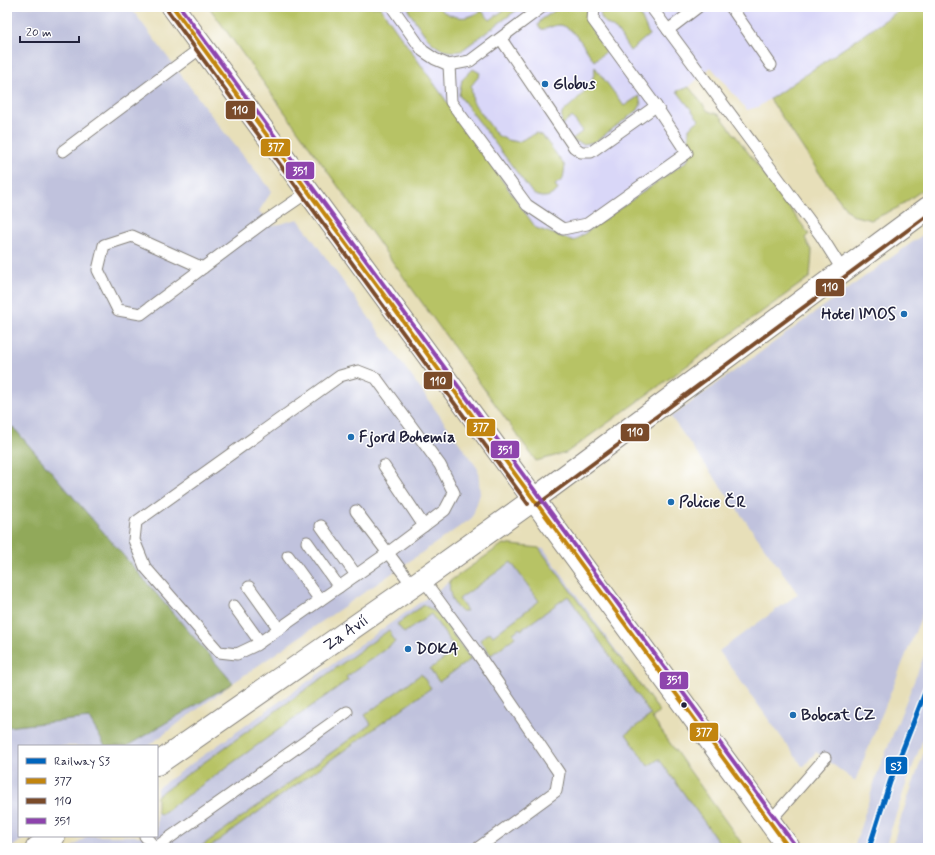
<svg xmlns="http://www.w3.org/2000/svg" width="935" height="855" viewBox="0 0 935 855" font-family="Mynerve,sans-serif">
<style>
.built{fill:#d9d7f8}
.industrial{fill:#c0c2dd}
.green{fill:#b7c365;stroke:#6c7250}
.forest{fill:#91a95a;stroke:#5a664a}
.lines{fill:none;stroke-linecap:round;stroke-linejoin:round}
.service-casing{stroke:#84807a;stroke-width:13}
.minor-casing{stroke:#84807a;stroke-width:24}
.tertiary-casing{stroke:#84807a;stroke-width:24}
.service{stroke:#fff;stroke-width:11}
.minor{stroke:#fff;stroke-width:22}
.tertiary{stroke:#fff;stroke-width:22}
.bus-1-casing{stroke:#fff;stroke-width:7}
.bus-2-casing{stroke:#fff;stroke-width:7}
.bus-3-casing{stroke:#fff;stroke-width:7}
.bus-1{stroke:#c2850f;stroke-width:4}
.bus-2{stroke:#7a4b2a;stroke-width:4}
.bus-3{stroke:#8e44ad;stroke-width:4}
.rail-1-casing{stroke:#fff;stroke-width:8}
.rail-1{stroke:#0065bd;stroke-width:5}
.poi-dot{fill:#1f6fb2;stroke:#fff;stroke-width:1.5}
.bus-dot{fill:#22223b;stroke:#fff;stroke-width:1.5}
.labels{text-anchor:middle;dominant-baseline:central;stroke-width:3;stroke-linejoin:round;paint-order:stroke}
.poi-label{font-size:16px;font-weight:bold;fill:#22223b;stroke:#fff;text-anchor:start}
.street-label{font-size:16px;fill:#22223b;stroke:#fff}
.line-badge{stroke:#fff;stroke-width:1.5}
.badge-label{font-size:11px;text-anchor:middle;font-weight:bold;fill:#fff}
</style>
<rect width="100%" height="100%" fill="#fff"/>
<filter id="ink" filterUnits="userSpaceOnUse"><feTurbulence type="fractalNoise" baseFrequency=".025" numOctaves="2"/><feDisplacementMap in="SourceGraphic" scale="8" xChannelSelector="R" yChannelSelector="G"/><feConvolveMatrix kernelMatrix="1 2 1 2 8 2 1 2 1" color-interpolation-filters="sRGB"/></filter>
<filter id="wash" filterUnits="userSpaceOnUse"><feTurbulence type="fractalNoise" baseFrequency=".012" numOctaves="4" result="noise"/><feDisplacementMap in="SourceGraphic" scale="16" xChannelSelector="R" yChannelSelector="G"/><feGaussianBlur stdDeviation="0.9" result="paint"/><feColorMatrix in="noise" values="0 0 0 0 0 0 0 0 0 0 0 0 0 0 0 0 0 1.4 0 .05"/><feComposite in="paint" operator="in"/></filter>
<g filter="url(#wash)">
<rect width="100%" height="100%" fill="#e7dfb9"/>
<polygon class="built" points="381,7 904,7 758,107 747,110 711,67 689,87 677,91 699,120 689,128 688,160 574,241 536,229"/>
<g class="industrial">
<polygon points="7,7 130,7 220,127 272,191 259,211 273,226 298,219 478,469 480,494 472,518 233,683 148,746 19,746 19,836 27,836 11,848 7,848"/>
<polygon points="928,231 928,600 855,781 816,752 803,767 719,651 798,594 671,417"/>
<polygon points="503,544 544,549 660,712 652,718 743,848 71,848 88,836 157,836 157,788"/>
<polygon points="928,646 928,726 905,787 885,848 854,848 876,777"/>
<polygon points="928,741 928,848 892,848 898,826"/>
</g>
<g class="green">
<polygon points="209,7 380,7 536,228 574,241 688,160 689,128 699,120 677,91 689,87 708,111 720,115 809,234 805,238 812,252 810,277 566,453 536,461"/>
<path d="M409,7H438C444,14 458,19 467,17C472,16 478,13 482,11L490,20L508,7H521L461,51C433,56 424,32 409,12Z"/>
<path d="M560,7H587C585,25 597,37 607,51L594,61C585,49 574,26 559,25C552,25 548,30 540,29L538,25L541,20Z"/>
<path d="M601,7H637L649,35L630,51C626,45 622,38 618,32C611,23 597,24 601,7Z"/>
<polygon points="904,7 928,7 928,186 897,208 871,220 851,215 824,180 770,99"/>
<path d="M595,67L624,106L639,96L641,104L638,110L595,142L583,144L571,140L583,131L572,117L561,126L562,113C576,100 594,87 595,67Z"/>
<path d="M473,69L480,73L479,76L471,86L473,102L497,135L507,140L518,142L536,133L543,136L565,166L563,179L555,185L558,190C550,198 543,199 533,194L459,95L462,80Z"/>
<path d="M503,544L539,548L660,712L652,718L745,848H723L659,759L648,766L626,734L651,715L568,596L521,630L520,628L513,633L515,637L491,655L480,640L490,632L493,636L539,601L511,562L459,599L467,611H460C452,604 448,591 450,581Z"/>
<polygon points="424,605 437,613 471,659 439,682 430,669 456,650 431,614 404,633 397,624"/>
<polygon points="389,630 392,634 390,635 395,642 346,677 348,680 160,815 157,811 157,796"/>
<polygon points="421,674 431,688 208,848 199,848 371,724 365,715"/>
</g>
<polygon class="forest" points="13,427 233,683 127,746 105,746 89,718 7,727 7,430"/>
</g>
<g filter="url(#ink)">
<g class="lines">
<g class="service-casing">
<g id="service">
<polyline points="392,7 423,51 435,59 449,65 470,61 542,7"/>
<polyline points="651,7 821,236 843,271"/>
<polyline points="731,7 771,65"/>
<polyline points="668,30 698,7"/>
<polyline points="501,39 574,147 581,152 591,152 656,106"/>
<polyline points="449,65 451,102 527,205 563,229 587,224 687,153 656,106 593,20 594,7"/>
<polyline points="63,151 202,47"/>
<polyline points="203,268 132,236 104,245 98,270 118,310 141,314 267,220 308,192"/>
<polygon points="358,371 376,378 440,465 454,493 445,510 389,552 256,645 237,654 219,652 145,567 134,540 136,522 340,376"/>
<polyline points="384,466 424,526"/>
<polyline points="356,511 413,586"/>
<polyline points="321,526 356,575"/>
<polyline points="307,542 339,587"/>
<polyline points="288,556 320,600"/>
<polyline points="423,579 478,654 559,773 556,791 478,848"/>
<polyline points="249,587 279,629"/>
<polyline points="234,606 260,642"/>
<polyline points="770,821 825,758"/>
<polyline points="145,836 155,848"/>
<polyline points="155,848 347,712"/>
</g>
</g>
<g class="minor-casing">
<g id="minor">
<path id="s1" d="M157,764L423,579L533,500"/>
<polyline points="37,848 54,836"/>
</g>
</g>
<g class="tertiary-casing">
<g id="tertiary">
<polyline points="173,7 789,848"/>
<polyline points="533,500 928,208"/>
</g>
</g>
<use href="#service" class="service"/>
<use href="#minor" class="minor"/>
<use href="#tertiary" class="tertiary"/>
<g class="bus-1-casing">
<polyline id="bus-1" points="173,7 789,848"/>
</g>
<g class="bus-2-casing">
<g id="bus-2">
<polyline points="168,11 528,504"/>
<polyline points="537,505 928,215"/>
</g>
</g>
<g class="bus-3-casing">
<polyline id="bus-3" points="180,7 794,844"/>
</g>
<use href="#bus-1" class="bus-1"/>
<use href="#bus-2" class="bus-2"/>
<use href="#bus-3" class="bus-3"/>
<g class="rail-1-casing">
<polyline id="rail-1" points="869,848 890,782 928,685"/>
</g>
<use href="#rail-1" class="rail-1"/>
</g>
</g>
<g class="poi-dot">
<circle cx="545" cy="84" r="4"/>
<circle cx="904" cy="314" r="4"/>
<circle cx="351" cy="437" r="4"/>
<circle cx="671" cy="502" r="4"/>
<circle cx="408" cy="649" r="4"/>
<circle cx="793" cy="715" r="4"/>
</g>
<circle class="bus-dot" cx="684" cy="705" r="3.5"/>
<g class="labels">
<g class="poi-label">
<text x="553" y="84">Globus</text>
<text x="896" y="314" text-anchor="end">Hotel IMOS</text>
<text x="359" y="437">Fjord Bohemia</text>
<text x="679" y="502">Policie ČR</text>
<text x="416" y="649">DOKA</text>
<text x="801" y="715">Bobcat CZ</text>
</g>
<g class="street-label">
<text stroke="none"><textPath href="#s1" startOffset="230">Za Avií</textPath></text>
</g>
</g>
<g class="line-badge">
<rect x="225" y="100" width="31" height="20" rx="4" fill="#7a4b2a"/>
<rect x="260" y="138" width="31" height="19" rx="4" fill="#c2850f"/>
<rect x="285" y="161" width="30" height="19" rx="4" fill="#8e44ad"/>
<rect x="815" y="278" width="30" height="19" rx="4" fill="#7a4b2a"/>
<rect x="423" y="371" width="30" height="19" rx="4" fill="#7a4b2a"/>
<rect x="466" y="418" width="30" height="19" rx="4" fill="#c2850f"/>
<rect x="620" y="423" width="30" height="19" rx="4" fill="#7a4b2a"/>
<rect x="490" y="440" width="30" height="19" rx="4" fill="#8e44ad"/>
<rect x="659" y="671" width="30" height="19" rx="4" fill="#8e44ad"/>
<rect x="689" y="722" width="30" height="20" rx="4" fill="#c2850f"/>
<rect x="885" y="756" width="23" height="19" rx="4" fill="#0065bd"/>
</g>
<g class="badge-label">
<text x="240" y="114">110</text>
<text x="276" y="151">377</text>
<text x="300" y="175">351</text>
<text x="830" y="291">110</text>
<text x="438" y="385">110</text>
<text x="481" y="431">377</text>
<text x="635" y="436">110</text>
<text x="505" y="454">351</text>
<text x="674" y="684">351</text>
<text x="704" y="736">377</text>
<text x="896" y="770">S3</text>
</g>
<rect width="935" height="855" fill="none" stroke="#fff" stroke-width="24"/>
<rect x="18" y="745" width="140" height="92" fill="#ffffff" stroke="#a7a7b1"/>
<rect x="26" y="758" width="20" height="6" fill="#0065bd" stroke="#a7a7b1"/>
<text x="54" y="765" font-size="12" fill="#22223b">Railway S3</text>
<rect x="26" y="778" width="20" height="6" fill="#c2850f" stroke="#a7a7b1"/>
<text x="54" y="785" font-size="12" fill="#22223b">377</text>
<rect x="26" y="798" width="20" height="6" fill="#7a4b2a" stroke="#a7a7b1"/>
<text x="54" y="805" font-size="12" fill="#22223b">110</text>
<rect x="26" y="818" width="20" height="6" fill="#8e44ad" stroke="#a7a7b1"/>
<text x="54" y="825" font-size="12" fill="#22223b">351</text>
<path d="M20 36v6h59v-6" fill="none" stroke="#22223b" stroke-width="2"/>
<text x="26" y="36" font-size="12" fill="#22223b" stroke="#ffffff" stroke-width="3" paint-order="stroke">20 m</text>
</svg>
